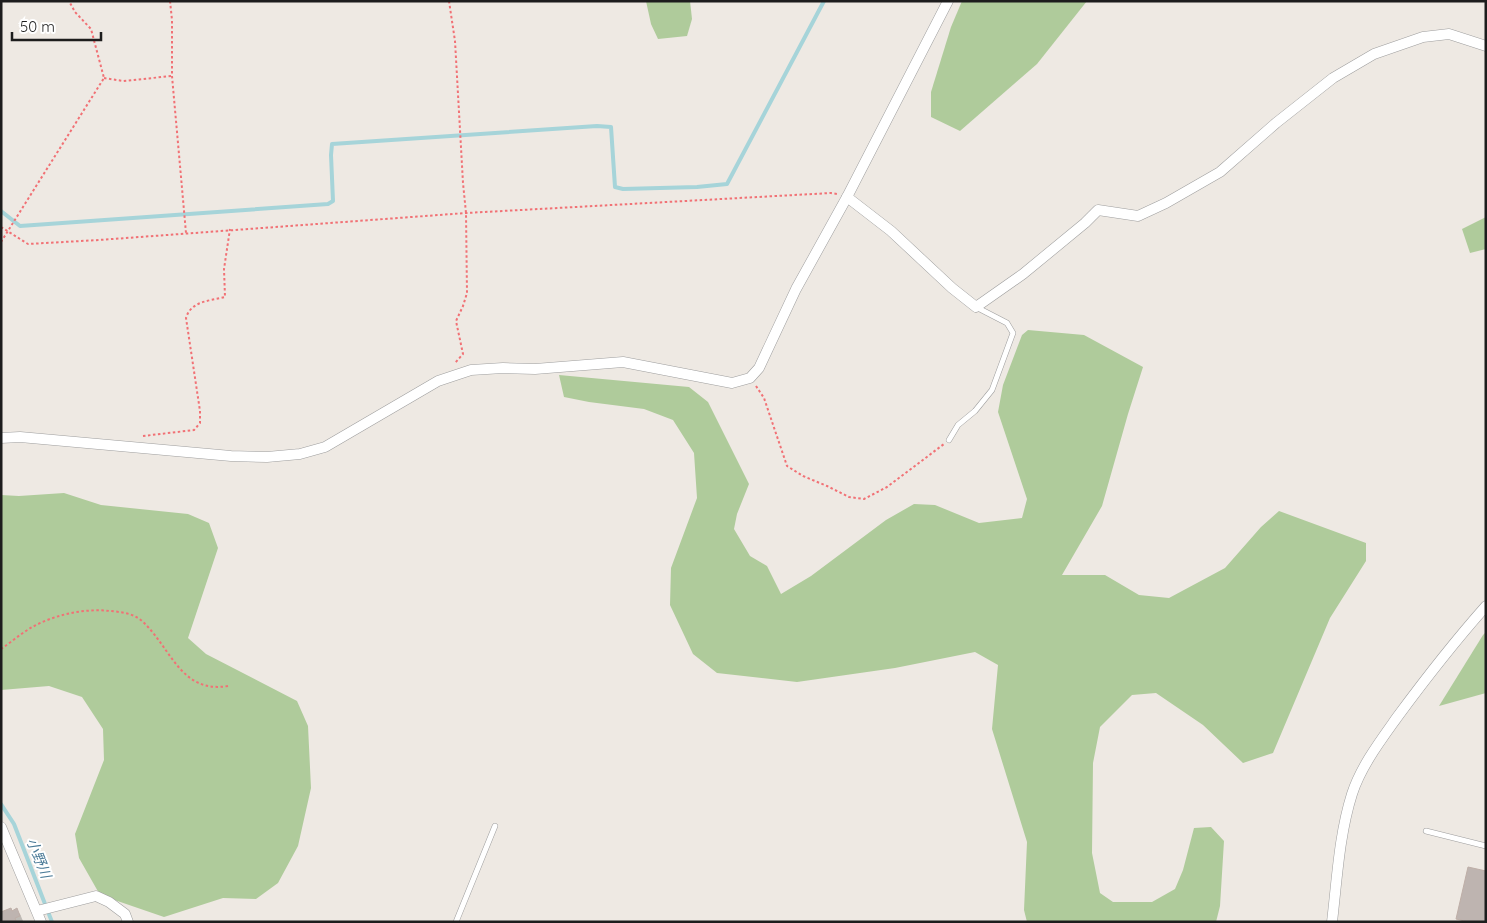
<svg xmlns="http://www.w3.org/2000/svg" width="1487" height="923" viewBox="0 0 1487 923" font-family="Quicksand,'Noto Sans JP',sans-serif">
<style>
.forest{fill:#afcb9b}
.shadow{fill:#0003}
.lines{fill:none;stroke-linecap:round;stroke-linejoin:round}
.stream{stroke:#a6d4d9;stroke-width:4}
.building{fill:#beb4b0;stroke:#beaea7}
.lane-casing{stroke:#9e9e9e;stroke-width:6}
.street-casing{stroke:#9e9e9e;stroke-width:11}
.path{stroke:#f17175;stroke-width:2;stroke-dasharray:2.5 2.5;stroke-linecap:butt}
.lane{stroke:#fff;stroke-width:5}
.street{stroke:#fff;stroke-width:10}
.labels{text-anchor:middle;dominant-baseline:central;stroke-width:4;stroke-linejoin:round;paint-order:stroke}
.water-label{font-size:14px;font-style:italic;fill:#4a7a97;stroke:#fff}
</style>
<rect width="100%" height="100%" fill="#eee9e3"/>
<g class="forest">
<polygon points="646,1 690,1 692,19 687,36 658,39 651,24"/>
<polygon points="962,1 1087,1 1037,64 960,131 931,117 931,92 951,27"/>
<polygon points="1486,217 1486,249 1470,253 1462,229"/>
<polygon points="1028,330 1084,335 1143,367 1128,414 1102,506 1062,575 1105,575 1139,595 1169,598 1225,568 1261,527 1279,511 1366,543 1366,561 1330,618 1273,753 1243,763 1203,725 1156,693 1132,695 1100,727 1093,763 1092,853 1100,893 1113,902 1152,902 1175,889 1183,870 1194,828 1211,827 1224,841 1220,906 1216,922 1027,922 1024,910 1027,842 992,729 998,665 975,652 895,668 797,682 717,673 693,654 670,605 671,568 697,498 694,453 673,420 644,409 589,402 564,397 559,375 689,387 708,402 749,484 737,514 734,529 750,556 767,566 781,594 811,576 886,520 914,504 935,505 979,523 1022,518 1027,499 998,412 1003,385 1022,335"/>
<polygon points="64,493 101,505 188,514 209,523 218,548 188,638 206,654 297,701 308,726 311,788 298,846 278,883 256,899 223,898 164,917 100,895 79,858 75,834 104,760 103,729 82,697 49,686 1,690 1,495 19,496"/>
<polygon points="1486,632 1486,693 1439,706 1483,635"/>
</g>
<polygon class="shadow" points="16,910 20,914 23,921 1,922"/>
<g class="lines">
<g class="stream">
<polyline points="1,211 20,226 328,204 333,201 331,155 332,144 597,126 611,127 615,187 623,189 697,187 727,184 824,1"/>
<polyline points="1,804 14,824 52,922"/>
</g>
</g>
<g class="building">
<polygon points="1468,867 1486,871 1486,922 1469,922 1456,919"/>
<polygon points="11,908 12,911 17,908 20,916 15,918 16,921 14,922 1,922 1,912"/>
</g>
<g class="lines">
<g class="lane-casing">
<g id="lane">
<polyline points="949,440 958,425 975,411 992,390 1013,333 1007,323 976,307"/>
<polyline points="1426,831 1486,846"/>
<polyline points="456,922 495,826"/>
</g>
</g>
<g class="street-casing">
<g id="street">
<polyline points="847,197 891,231 952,288 976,307 1023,274 1085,223 1098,210 1138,216 1166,203 1220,172 1276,123 1333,78 1374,54 1423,37 1449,34 1486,46"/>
<polyline points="1,438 20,437 231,456 267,457 300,454 325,447 438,381 471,370 503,368 535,369 623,362 732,383 750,378 759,368 796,289 847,197 948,1"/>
<polyline points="1,827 41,922"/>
<polyline points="37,911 96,896 109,902 125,914 128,922"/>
<path d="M1332,922C1337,880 1339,835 1352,794C1361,766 1381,740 1398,716C1426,678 1455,641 1486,606"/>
</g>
</g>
<g class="path">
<polyline points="170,1 172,20 172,76 186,233"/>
<polyline points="449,1 455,41 463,183 466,213 467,293 463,306 456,321 463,354 455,363"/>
<polyline points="104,78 123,81 172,76"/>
<polyline points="1,227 28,244 99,240 466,213 831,193 837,194"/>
<polyline points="1,242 104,78 91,29 75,12 69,1"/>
<polyline points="756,386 764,398 787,466 803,476 827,486 849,497 864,499 887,487 944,444"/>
<path d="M143,436L194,430L200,423V411L186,318C191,301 209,301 225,297L224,269L230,229"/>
<path d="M1,649C10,643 19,635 29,629C52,615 84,608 110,611C121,612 133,613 142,621C171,647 180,694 228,686"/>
</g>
<use href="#lane" class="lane"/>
<use href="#street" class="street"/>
</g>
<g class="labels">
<g class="water-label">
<text transform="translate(39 858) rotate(68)">小野川</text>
</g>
</g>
<rect width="1487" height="923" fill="none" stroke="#1d1d1d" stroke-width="5"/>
<path d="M12 32v8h89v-8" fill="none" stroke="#1d1d1d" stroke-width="2.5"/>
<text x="20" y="32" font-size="15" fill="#1d1d1d" stroke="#ffffff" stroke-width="4" paint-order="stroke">50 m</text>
</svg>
